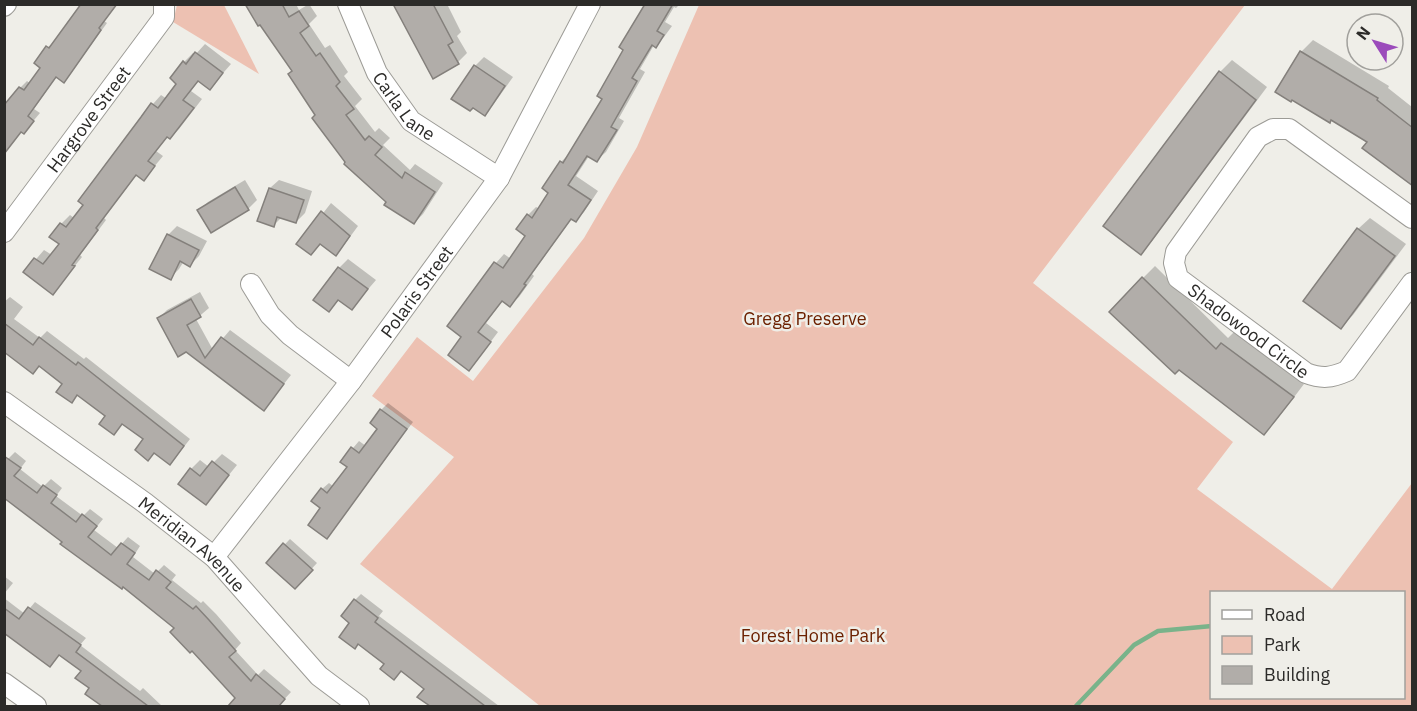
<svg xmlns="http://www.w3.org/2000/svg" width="1417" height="711" font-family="'IBM Plex Sans',sans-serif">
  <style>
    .green { fill: #edc1b2; fill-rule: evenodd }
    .shadow { fill: #0003 }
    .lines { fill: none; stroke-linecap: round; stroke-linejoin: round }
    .stream { stroke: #79b38a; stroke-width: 4.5 }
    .building { fill: #b1ada9; stroke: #84807c; stroke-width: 1.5 }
    .minor-casing { stroke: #9c9b96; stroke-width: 22 }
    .minor { stroke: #fff; stroke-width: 20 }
    .labels { text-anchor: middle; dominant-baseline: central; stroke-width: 5; stroke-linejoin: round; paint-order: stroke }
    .street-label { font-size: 18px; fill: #2c2b29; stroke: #efeee8 }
    .park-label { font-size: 18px; fill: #6c2100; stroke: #efeee8 }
  </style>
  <rect width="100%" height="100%" fill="#efeee8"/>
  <g class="green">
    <polygon points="177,5 224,5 259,74 173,22"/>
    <path d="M699 5H1245L1033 283 1233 442 1197 489 1332 589 1412 483V706H540L360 564 454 457 372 396 417 337 473 381 584 238 637 147ZM1212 592H1404V698H1212Z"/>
  </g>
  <g class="shadow">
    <polygon points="83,4 117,4 104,21 107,23 70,74 64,81 57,76 34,109 40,113 24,132 22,130 4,154 4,118 20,88 27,81 31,84 42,68 36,63 48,47 56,41"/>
    <polygon points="246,4 296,4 299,10 309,4 317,16 309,24 325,48 330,45 348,72 344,76 362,99 355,106 375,132 379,128 390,138 383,145 410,170 415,164 443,183 423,214 414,223 388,202 347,162 317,115 294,71"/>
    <polygon points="395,4 447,4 461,32 457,36 467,53 458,62"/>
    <polygon points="647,4 680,4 676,8 674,7 665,22 672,26 664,37 654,45 640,69 645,72 619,118 624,121 606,152 597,160 589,156 576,176 598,191 584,212 576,220 572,218 532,274 534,276 519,297 510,305 503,300 486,323 498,332 477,360 463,337 449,326 496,263 504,254 511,259 527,236 528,215 536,207 540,209 550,192 561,162 570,153 604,98"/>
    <polygon points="1313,40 1389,86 1388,88 1412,107 1412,183 1369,141 1292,98 1301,52"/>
    <polygon points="205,44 231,64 210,88 199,80 191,91 202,99 179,129 170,137 168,136 156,151 163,156 144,179 137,174 104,218 106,220 80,255 82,257 53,293 25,272 44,250 52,255 61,243 61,224 70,215 74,218 85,204 81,201 153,104 161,95 167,99 179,83 184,62 193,53 195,55"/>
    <polygon points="484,57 513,77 493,105 484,114 475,66"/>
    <polygon points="1232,60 1267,87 1152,241 1140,253 1220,72"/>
    <polygon points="245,180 257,200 248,209 199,210 208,202"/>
    <polygon points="279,180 312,191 305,213 296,222 282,217 274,225 270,188"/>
    <polygon points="331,203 358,226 344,245 335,254 321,243 299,244"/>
    <polygon points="1370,218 1406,244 1353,315 1341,327 1358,229"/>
    <polygon points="177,226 207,241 199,256 190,265 184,261 179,269 170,278 168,235"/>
    <polygon points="348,259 376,280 352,308 340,299 329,310 339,268"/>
    <polygon points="1155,266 1228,338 1234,332 1304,384 1276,421 1264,433 1143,278"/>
    <polygon points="200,292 209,308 196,319 213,350 230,330 291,375 264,409 159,318 167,310"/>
    <polygon points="10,297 23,307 14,319 40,338 47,331 84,359 86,357 190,439 176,457 170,463 145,439 123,422 120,426 78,394 72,401 64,384 40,365 4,350 4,302"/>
    <polygon points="388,403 413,422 333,530 322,508 322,489 329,483 334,487 349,467 342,461 359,441 366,446 379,428 381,410"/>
    <polygon points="15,452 26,461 20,469 43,487 51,479 62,488 56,496 83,516 90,509 103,519 94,530 118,548 128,537 140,546 133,557 155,574 164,565 176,575 172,580 201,603 203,601 216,614 241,643 235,650 258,675 264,669 291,692 278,706 267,706 260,701 255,706 236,706 233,704 237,698 176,627 4,496 7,460"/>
    <polygon points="222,454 237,465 206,503 191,469 200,460 209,467"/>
    <polygon points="290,539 317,563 295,587 268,562"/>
    <polygon points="4,576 13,583 4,594"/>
    <polygon points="361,594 383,611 379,616 499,706 433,706 420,697 426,688 401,670 386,664 352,623 355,600"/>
    <polygon points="4,598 25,614 35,602 86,638 80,645 140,691 143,688 162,706 106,706 91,688 83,671 60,653 4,631"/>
  </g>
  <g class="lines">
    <polyline class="stream" points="1076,706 1134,645 1158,631 1212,626"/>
  </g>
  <g class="building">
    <polygon points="81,4 117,4 99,28 101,30 64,83 56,77 28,116 34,121 24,134 21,132 4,154 4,105 19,87 24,90 40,68 34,63 46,46 49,48"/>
    <polygon points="245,4 282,4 289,17 299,11 309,26 300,33 316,56 320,53 340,82 336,86 354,109 346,115 365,140 369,136 382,147 375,155 402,178 405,172 435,192 414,224 384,205 386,202 344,164 345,162 312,118 315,115 288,74 292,71 260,25 258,26"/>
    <polygon points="393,4 433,4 453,42 448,45 459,64 433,79"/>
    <polygon points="645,4 673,4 657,31 664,35 656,48 652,45 632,78 637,81 611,127 617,130 597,162 587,156 568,185 591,200 576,222 571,219 524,284 526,285 510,307 502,301 478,332 491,342 469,371 448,355 461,337 447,326 494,262 503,268 525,236 516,229 527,214 532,218 548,193 542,188 560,161 563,163 602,99 597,96 623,50 619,47"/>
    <polygon points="1300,51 1378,98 1377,100 1413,128 1413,186 1362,148 1367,142 1331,120 1330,123 1292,100 1291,102 1275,92"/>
    <polygon points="195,52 223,73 210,90 198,81 183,100 194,108 170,139 167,137 148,161 155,166 144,181 136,175 96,228 98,230 72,265 75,266 53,295 23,272 34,258 43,264 59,244 49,237 60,223 66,227 83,205 78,201 141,117 151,103 158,108 176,84 170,78 183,61 186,64"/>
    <polygon points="474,65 505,86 485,116 473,108 470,111 451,99"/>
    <polygon points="1219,71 1256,100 1141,255 1103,226"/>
    <polygon points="235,187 249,210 211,233 197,210"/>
    <polygon points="269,188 304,200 296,223 277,217 274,227 257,221"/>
    <polygon points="321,211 350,236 336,256 320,244 311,255 296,244"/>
    <polygon points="1357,228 1395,256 1341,329 1303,301"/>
    <polygon points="167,234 199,250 190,267 180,261 171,280 149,269"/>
    <polygon points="338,267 368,289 352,310 338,300 329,312 313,300"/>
    <polygon points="1142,277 1216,349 1221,343 1294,397 1264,435 1179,370 1175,374 1109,312"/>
    <polygon points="191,299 201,317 187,325 205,358 221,337 284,384 264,411 186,352 178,357 157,318"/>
    <polygon points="4,323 33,345 39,337 76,365 78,362 184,446 170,465 154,453 148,461 135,450 143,439 122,424 114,435 99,424 105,416 77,395 72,403 56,392 62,384 39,366 33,374 4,352"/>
    <polygon points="380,409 407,429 327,539 308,525 320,508 311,501 321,488 327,493 347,467 340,462 351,447 359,453 377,429 370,423"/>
    <polygon points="4,456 21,468 14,476 37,493 43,485 57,495 51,503 76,522 82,514 97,526 88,537 111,555 121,543 135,553 127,564 149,580 156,570 171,582 166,588 193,609 196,606 209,620 236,651 229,657 251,681 256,674 285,699 279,706 228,706 235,698 192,651 190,653 170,632 174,628 123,587 122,589 60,544 62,542 4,498"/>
    <polygon points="212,461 229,475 206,505 178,484 190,468 200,476"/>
    <polygon points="283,543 313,570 295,589 266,563"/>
    <polygon points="354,599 378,618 375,622 485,706 430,706 417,697 424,689 401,671 394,680 380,669 384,664 358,644 355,649 339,637 349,623 341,616"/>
    <polygon points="28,607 81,645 76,652 148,706 102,706 85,694 89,688 75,678 81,671 59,655 50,667 4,633 4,608 19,619"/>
  </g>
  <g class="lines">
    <g class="minor-casing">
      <g id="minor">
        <path id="s1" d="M348 4 377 73 411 121 499 178"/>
        <polyline points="4,6 6,4"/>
        <path id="s2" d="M1412 218 1289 129H1273L1258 137 1176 252 1174 263 1178 278 1306 373C1322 379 1331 378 1347 371L1412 283"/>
        <path id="s3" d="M4 232 164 17V4"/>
        <polyline points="251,284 270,315 290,335 351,381"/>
        <path id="s4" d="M4 402 145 503 214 557 319 676 359 706"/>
        <path id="s5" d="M214 557 351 381 499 178 590 4"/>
        <polyline points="4,683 36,706"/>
      </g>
    </g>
    <use href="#minor" class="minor"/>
  </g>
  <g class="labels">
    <g class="street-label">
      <text stroke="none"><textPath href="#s1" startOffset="118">Carla Lane</textPath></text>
      <text stroke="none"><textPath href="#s3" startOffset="141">Hargrove Street</textPath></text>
      <text stroke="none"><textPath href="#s5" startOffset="334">Polaris Street</textPath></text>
      <text stroke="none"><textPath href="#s2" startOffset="441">Shadowood Circle</textPath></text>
      <text stroke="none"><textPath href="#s4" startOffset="236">Meridian Avenue</textPath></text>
    </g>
    <g class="park-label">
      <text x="805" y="318">Gregg Preserve</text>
      <text x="813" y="635">Forest Home Park</text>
    </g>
  </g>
  <rect width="1417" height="711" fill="none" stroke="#2c2b29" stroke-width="12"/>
  <rect x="1210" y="591" width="195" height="108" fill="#efeee8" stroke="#a1a09c" stroke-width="1.5"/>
  <rect x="1222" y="610" width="30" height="9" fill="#ffffff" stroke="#a1a09c" stroke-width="1.5"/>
  <text x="1264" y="621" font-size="18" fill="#2c2b29">Road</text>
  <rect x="1222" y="636" width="30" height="18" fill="#edc1b2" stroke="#a1a09c" stroke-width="1.5"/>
  <text x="1264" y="651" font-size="18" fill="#2c2b29">Park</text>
  <rect x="1222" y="666" width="30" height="18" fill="#b1ada9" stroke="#a1a09c" stroke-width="1.5"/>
  <text x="1264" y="681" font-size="18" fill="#2c2b29">Building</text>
  <g transform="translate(1375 42) rotate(307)"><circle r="28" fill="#efeee8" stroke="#a1a09c" stroke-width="1.5"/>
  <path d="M0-4.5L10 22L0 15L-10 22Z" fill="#9b4bbb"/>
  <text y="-9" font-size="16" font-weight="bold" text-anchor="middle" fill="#2c2b29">N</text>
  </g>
</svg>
